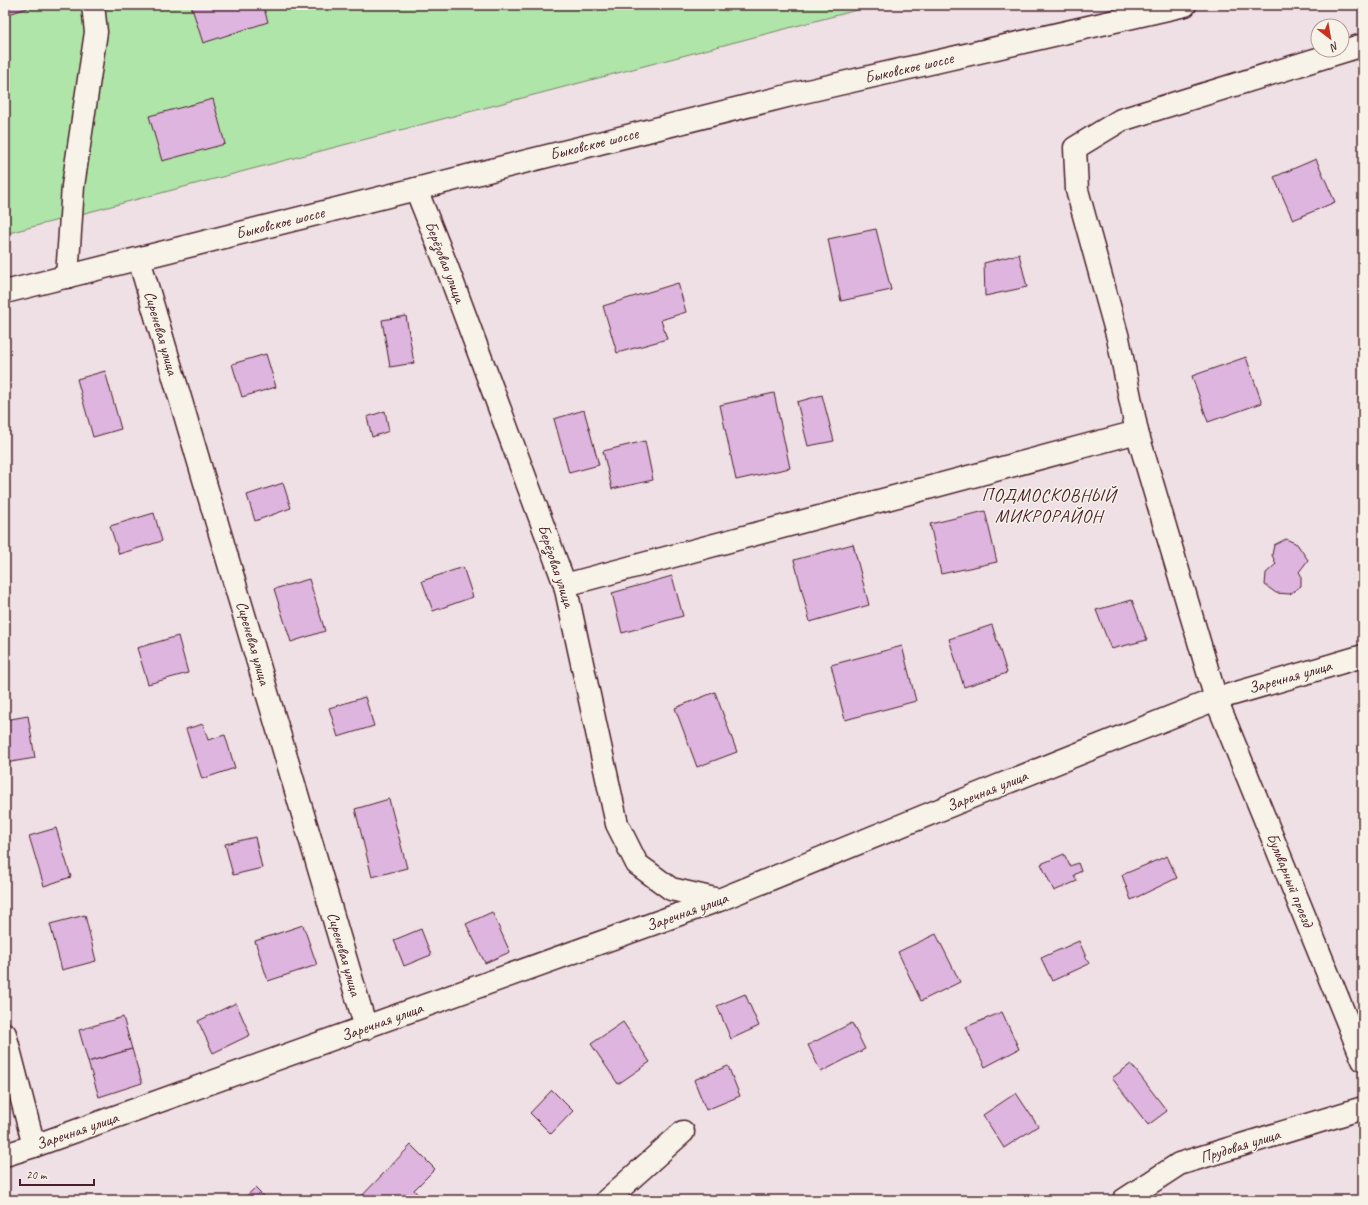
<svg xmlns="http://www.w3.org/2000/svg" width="1368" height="1205" font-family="Caveat,sans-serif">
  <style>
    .green { fill: #afe5a8; stroke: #7c826a }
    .building { fill: #ddb5de; stroke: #4a1f2b }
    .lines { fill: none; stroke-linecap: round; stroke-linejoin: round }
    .minor-casing { stroke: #4a1f2b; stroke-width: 25 }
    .major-casing { stroke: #4a1f2b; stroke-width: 25 }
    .minor { stroke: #f7f3e8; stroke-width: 22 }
    .major { stroke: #f7f3e8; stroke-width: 22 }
    .labels { text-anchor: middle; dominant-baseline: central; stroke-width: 3; stroke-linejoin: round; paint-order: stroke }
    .street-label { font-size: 16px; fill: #4a1f2b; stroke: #f7f3e8 }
    .quarter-label { font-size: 18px; letter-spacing: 1px; fill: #4a1f2b; stroke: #f7f3e8 }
  </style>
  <rect width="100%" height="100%" fill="#efe0e5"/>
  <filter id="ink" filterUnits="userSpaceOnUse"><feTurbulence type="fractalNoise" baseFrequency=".025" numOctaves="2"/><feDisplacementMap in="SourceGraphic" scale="8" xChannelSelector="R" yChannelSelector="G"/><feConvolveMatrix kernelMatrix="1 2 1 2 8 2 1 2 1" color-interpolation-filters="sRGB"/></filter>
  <g filter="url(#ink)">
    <polygon class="green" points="5,5 876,5 5,234"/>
    <g class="building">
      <polygon points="6,5 36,5 9,14"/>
      <polygon points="191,5 263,5 268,22 203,43"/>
      <polygon points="213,99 225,144 162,161 149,116"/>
      <polygon points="1316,159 1335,202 1293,220 1274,177"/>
      <polygon points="876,229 891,290 841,301 828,239"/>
      <polygon points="1019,254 1027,287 985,296 984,263"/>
      <polygon points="678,283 686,312 661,320 667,339 617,353 603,306"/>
      <polygon points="406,316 414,363 390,367 382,320"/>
      <polygon points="266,354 276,387 242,397 232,364"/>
      <polygon points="1246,357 1262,403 1208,422 1192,376"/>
      <polygon points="105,371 121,429 93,437 77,379"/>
      <polygon points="774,393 790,468 736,480 720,405"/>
      <polygon points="822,395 834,441 808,446 797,402"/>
      <polygon points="584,410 599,465 569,473 554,419"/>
      <polygon points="385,411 389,431 372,437 367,417"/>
      <polygon points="645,441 653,480 612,489 603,451"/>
      <polygon points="283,483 291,508 255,521 247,495"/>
      <polygon points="985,511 997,562 941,574 930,524"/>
      <polygon points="154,513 162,541 119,554 110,526"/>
      <polygon points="1286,539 1297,544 1308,560 1299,572 1301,575 1301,586 1290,594 1276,593 1265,585 1266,573 1276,564 1272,555 1274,545"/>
      <polygon points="853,544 869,605 810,622 794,560"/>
      <polygon points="463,567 473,597 433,611 422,581"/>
      <polygon points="672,576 683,616 622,633 612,593"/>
      <polygon points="309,579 325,631 291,642 274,589"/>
      <polygon points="1132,600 1147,640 1111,649 1096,610"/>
      <polygon points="992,625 1007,673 964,687 949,639"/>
      <polygon points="178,636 188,673 148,684 137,648"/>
      <polygon points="902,646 916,701 845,720 831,665"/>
      <polygon points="715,692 737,752 697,767 675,708"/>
      <polygon points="365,697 374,726 338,737 329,708"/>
      <polygon points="28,716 35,758 5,763 5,720"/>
      <polygon points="203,724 208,740 225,735 235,768 202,779 186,729"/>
      <polygon points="389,799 407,868 372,877 355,809"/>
      <polygon points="56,828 71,877 44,886 29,836"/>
      <polygon points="255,837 262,868 233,875 225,844"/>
      <polygon points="1064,854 1070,866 1078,863 1081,871 1074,875 1077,881 1054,891 1041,864"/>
      <polygon points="1167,856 1177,878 1131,900 1122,875"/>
      <polygon points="492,912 510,952 485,963 466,924"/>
      <polygon points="85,915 96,961 62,970 50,924"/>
      <polygon points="303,925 317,965 268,981 255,941"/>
      <polygon points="421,929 431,955 404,966 394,940"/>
      <polygon points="936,934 960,982 921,1001 898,952"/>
      <polygon points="1079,941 1089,964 1052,981 1041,958"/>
      <polygon points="745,994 759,1026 731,1039 717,1006"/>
      <polygon points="236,1003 250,1035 213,1053 198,1021"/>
      <polygon points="1002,1012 1019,1049 985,1067 966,1027"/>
      <polygon points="123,1017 132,1049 88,1062 79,1030"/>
      <polygon points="623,1022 650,1062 618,1084 591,1044"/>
      <polygon points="852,1023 865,1049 821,1072 808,1045"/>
      <polygon points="132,1049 142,1083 99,1097 88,1062"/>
      <polygon points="1131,1064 1167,1111 1148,1125 1112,1078"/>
      <polygon points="728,1066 740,1096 706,1110 694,1080"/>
      <polygon points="552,1090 573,1111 551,1134 530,1113"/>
      <polygon points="1016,1093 1038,1126 1004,1148 983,1115"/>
      <polygon points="411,1145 435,1169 414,1190 420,1197 417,1200 358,1200"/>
      <polygon points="255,1188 267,1200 242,1200"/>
    </g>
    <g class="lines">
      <g class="minor-casing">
        <g id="minor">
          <polyline points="1363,45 1121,120 1075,148 1077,190 1118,338 1137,432 1216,699 1363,1060"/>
          <polyline points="416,189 447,267 565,585 617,824 637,864 671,889 719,900"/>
          <polyline points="139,259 366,1028"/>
          <polyline points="67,277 73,186 96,32 93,5"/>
          <polyline points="565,585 1137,432"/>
          <polyline points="5,1034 34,1146"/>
          <polyline points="5,1155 34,1146 719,900 998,786 1216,699 1363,656"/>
          <polyline points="607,1200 683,1132"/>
          <polyline points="1124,1200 1179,1164 1363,1108"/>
        </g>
      </g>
      <g class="major-casing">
        <polyline id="major" points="5,292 799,93 1185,5"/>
      </g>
      <use href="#minor" class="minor"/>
      <use href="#major" class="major"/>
    </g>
  </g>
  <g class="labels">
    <g class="street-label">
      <text transform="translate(909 68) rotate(-13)">Быковское шоссе</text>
      <text transform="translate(594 144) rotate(-14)">Быковское шоссе</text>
      <text transform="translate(280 223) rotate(-14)">Быковское шоссе</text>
      <text transform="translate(445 262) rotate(69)">Берёзовая улица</text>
      <text transform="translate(161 333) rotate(74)">Сиреневая улица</text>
      <text transform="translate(556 566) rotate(72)">Берёзовая улица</text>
      <text transform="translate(253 643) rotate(74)">Сиреневая улица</text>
      <text transform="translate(1290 677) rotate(-16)">Заречная улица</text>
      <text transform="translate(987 791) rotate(-22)">Заречная улица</text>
      <text transform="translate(1290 880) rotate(68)">Бульварный проезд</text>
      <text transform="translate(687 912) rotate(-20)">Заречная улица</text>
      <text transform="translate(344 954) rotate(74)">Сиреневая улица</text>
      <text transform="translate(382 1022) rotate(-20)">Заречная улица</text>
      <text transform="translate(77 1131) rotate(-19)">Заречная улица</text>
      <text transform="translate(1240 1146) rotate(-17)">Прудовая улица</text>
    </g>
    <g class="quarter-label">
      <text x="1049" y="495">ПОДМОСКОВНЫЙ<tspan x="1049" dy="21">МИКРОРАЙОН</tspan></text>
    </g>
  </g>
  <rect width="1368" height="1205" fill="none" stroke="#f7f3e8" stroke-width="20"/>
  <rect x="10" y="10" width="1348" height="1185" fill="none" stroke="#4a1f2b" stroke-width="1.5" filter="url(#ink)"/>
  <g transform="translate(1330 38) rotate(149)"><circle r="19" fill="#f7f3e8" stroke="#b29e9c"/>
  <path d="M0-3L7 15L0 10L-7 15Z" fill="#c8321e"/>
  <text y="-6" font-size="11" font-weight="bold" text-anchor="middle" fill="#4a1f2b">N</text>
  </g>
  <path d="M20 1179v6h74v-6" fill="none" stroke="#4a1f2b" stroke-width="2"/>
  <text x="26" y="1179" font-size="12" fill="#4a1f2b" stroke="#f7f3e8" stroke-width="3" paint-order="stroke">20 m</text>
</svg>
